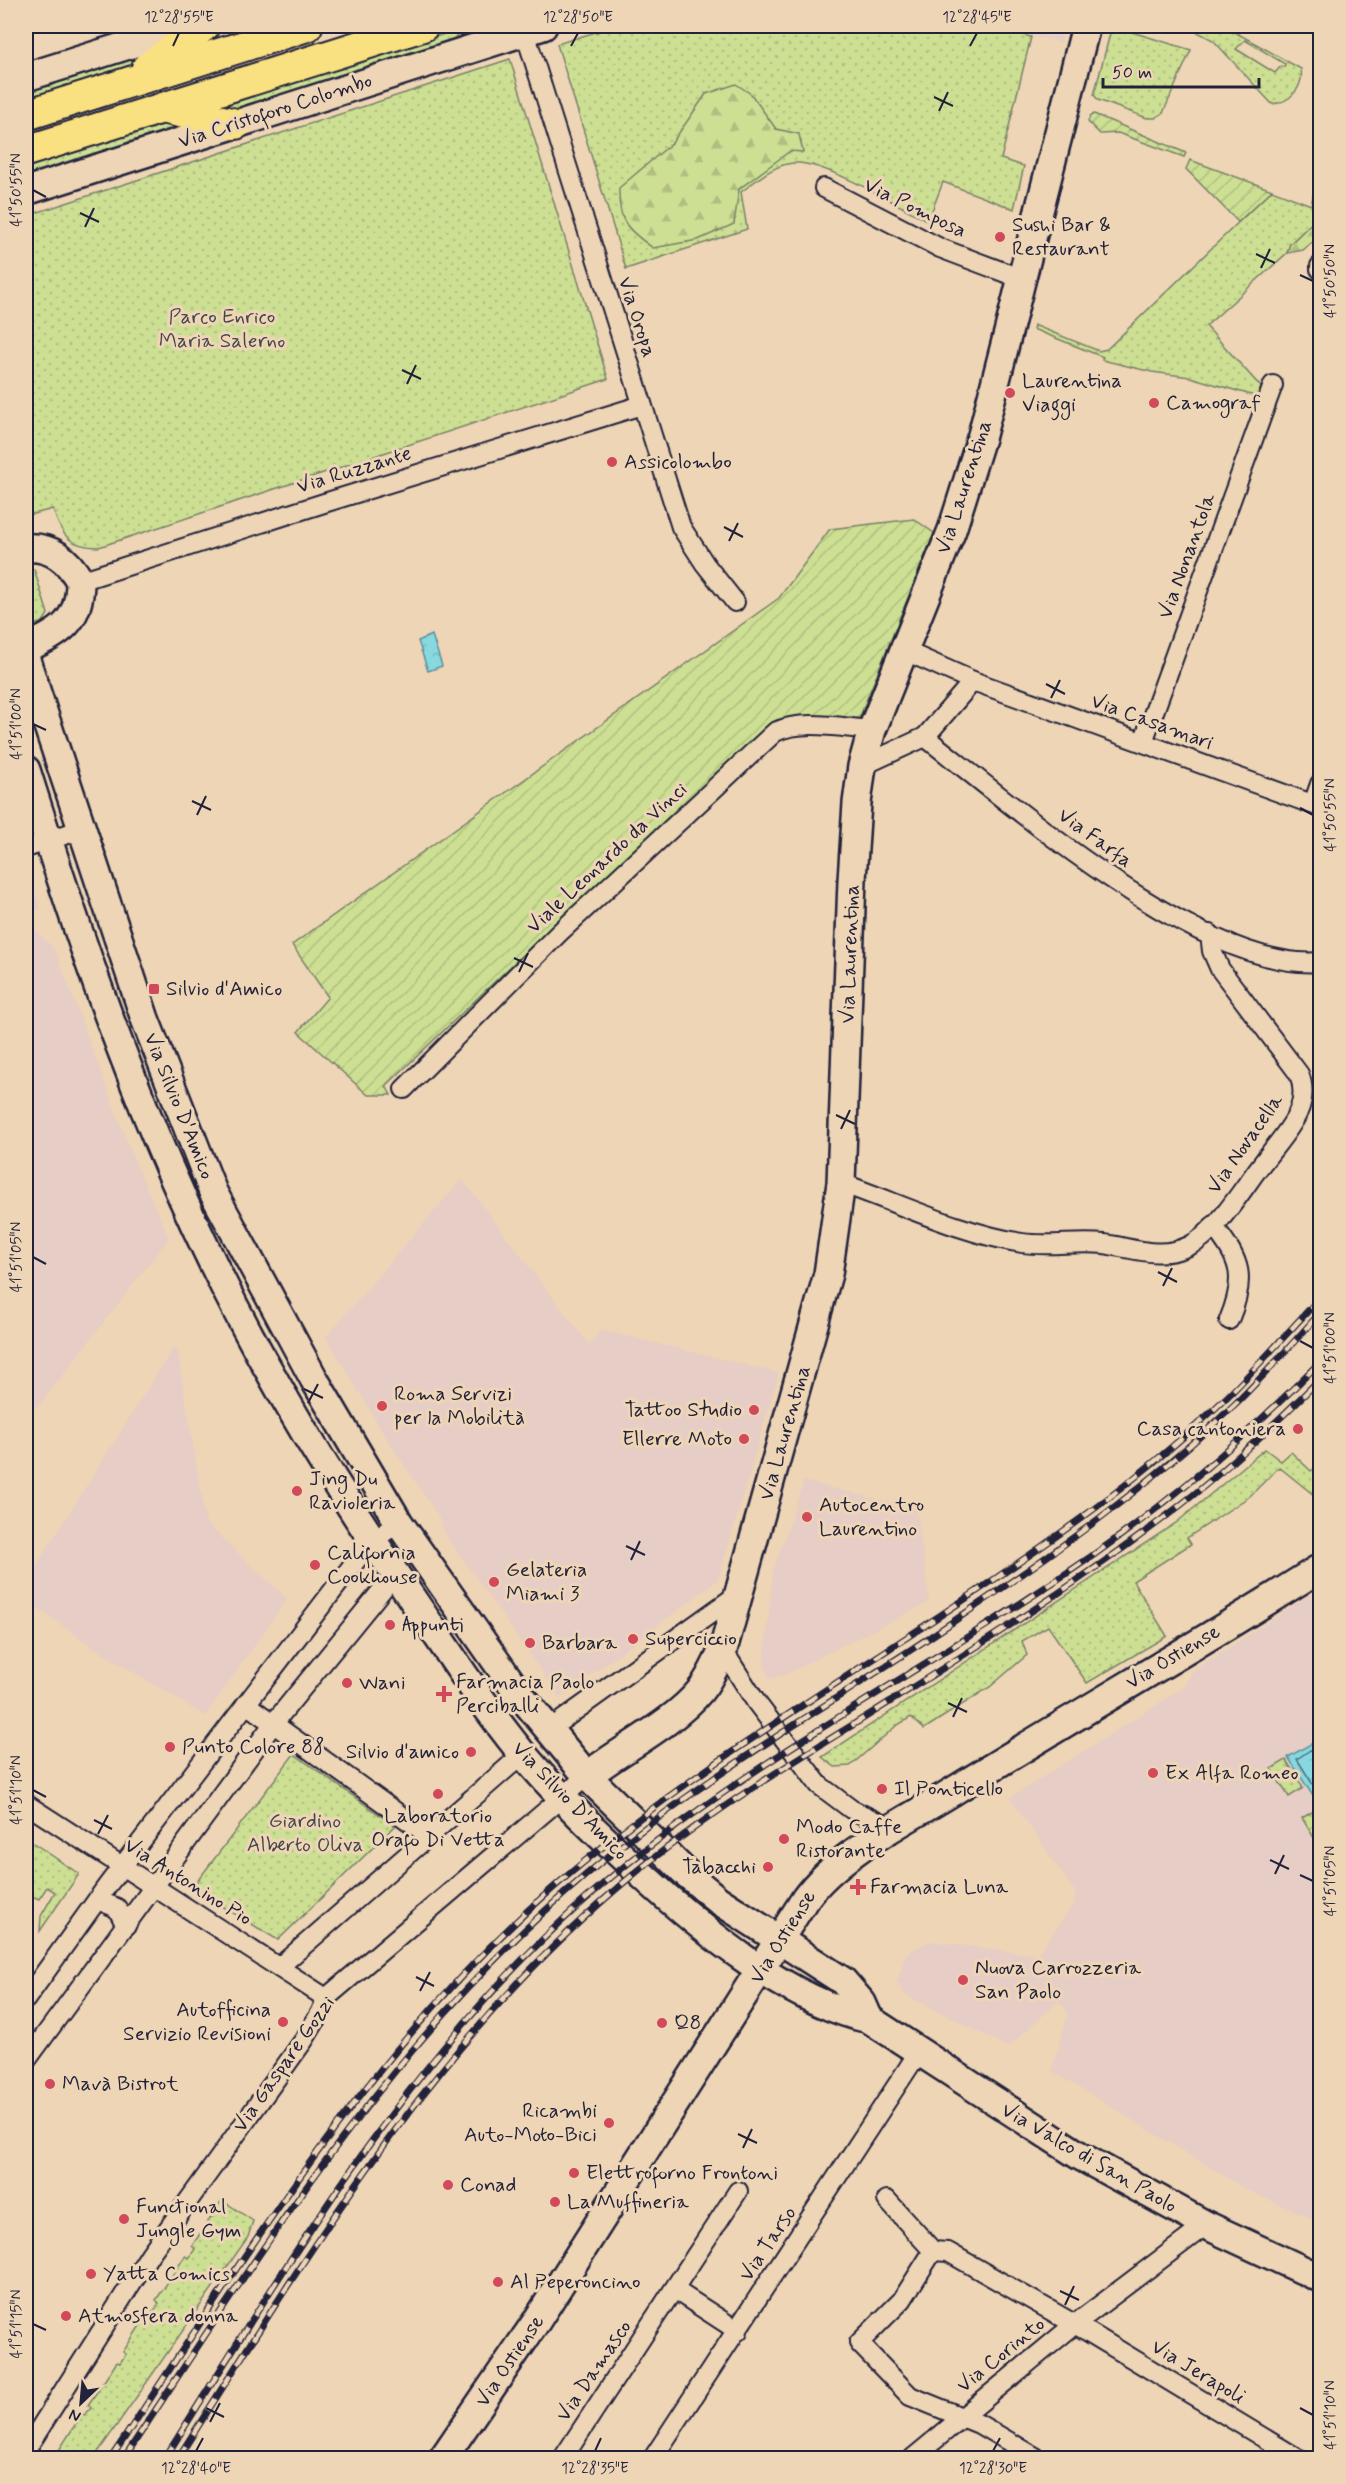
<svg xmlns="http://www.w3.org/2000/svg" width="1346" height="2484" font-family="Mynerve,sans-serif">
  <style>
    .built { fill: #e6cdc5 }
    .grass { fill: url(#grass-dots); stroke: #788067; stroke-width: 1.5; fill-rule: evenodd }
    .forest { fill: url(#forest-firs); stroke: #788067; stroke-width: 1.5 }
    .garden { fill: url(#garden-furrows); stroke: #788067; stroke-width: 1.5 }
    .water { fill: url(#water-ripples); stroke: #5f909d; stroke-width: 1.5 }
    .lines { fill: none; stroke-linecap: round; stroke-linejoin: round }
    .shore { stroke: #4a6b7d; stroke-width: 1.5 }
    .street-casing { stroke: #22223b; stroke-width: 22 }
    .secondary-casing { stroke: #22223b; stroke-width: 32 }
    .primary-casing { stroke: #22223b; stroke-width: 34 }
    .street { stroke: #eed5b6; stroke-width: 18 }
    .secondary { stroke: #eed5b6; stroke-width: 27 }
    .primary { stroke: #f9e181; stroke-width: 30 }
    .rail-casing { stroke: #22223b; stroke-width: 7 }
    .rail { stroke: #eed5b6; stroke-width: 4.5; stroke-dasharray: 14; stroke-linecap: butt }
    .ticks { fill: none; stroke: #22223b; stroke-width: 2 }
    .poi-dot { fill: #d1495b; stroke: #eed5b6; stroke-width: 2 }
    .labels { text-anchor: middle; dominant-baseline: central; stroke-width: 6; stroke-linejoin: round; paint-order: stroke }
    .street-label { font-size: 21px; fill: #22223b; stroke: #eed5b6 }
    .poi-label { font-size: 21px; fill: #22223b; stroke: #eed5b6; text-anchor: start }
    .park-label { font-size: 21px; fill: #44484d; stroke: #eed5b6 }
    .neatline { fill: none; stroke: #22223b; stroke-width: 2 }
    .ticks-label { font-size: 15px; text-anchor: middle; fill: #22223b }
  </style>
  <defs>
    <pattern id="grass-dots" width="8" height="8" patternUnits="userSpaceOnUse" patternTransform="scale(1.5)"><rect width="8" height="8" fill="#cddf93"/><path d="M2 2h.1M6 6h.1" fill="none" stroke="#b0bf80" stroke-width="1.8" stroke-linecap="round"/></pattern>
    <pattern id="forest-firs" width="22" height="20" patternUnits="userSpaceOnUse" patternTransform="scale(1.5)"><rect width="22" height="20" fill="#cddf93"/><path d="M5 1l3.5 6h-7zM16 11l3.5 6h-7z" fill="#b0bf80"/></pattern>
    <pattern id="garden-furrows" width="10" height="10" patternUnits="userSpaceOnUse" patternTransform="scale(1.5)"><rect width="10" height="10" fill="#cddf93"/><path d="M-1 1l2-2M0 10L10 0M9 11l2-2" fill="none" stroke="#b0bf80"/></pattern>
    <pattern id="water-ripples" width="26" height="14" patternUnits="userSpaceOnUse" patternTransform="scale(1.5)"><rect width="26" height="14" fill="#87d9df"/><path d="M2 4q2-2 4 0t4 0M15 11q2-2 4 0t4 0" fill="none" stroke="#74bac0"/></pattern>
  </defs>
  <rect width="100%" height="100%" fill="#eed5b6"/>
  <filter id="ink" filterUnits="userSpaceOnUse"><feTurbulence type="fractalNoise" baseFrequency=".0167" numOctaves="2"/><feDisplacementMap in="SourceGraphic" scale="12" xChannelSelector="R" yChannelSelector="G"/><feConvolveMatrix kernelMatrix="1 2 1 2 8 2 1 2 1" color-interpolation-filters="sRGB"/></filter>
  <g filter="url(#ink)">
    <g class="built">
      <polygon points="991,26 1065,26 1061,43"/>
      <polygon points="28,871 40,908 26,920 55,950 130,1150 169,1238 37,1408 26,1399 26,872"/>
      <polygon points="462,1179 589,1345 601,1330 779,1373 718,1580 560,1698 446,1535 437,1514 391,1445 326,1337"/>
      <polygon points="174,1347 177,1348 206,1523 287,1599 205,1716 93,1647 26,1600 26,1582"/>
      <polygon points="804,1481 917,1509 929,1602 784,1675 769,1679 764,1662 773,1572"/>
      <polygon points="1320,1588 1320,2222 1247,2190 1052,2071 1068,2013 1059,2001 1008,2047 904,1994 897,1981 906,1954 929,1941 1037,1955 1074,1904 1076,1893 1010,1798 1183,1688 1193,1671"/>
    </g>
    <g class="grass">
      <path d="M615 26H991L1031 37 1001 159 1024 166 1014 209 943 182 928 221C897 205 830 164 797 163 776 162 756 181 741 192L747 229 626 269 557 44Z"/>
      <polygon points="1112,26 1191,50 1163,113 1155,118 1147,118 1098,100 1094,95"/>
      <path d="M1154 26H1224L1301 69C1304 87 1290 103 1272 104L1213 40 1192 29ZM1245 40 1285 64 1284 67 1281 66 1275 73 1236 49Z"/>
      <polygon points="454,31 458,40 238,111 208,109"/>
      <polygon points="174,40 149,59 26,99 26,87"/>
      <path d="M510 59 608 379 99 547C69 547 61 535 53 509L26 516V216Z"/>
      <polygon points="170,120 196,124 26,178 26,166"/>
      <polygon points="1320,165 1320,215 1290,244 1287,253 1206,326 1261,387 1258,397 1190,377 1152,372 1102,360 1103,357 1033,329 1034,325 1099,351 1107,349 1272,190 1311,205"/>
      <polygon points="26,566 34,569 48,614 43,622 26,627"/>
      <polygon points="1265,1449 1281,1461 1291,1452 1311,1471 1320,1464 1320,1500 1279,1467 1250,1496 1187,1538 1191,1544 1133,1581 1167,1636 1087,1683 1048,1626 1022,1641 1027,1655 990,1687 924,1729 911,1717 896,1726 850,1766 835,1767 822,1757 1176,1523"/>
      <polygon points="294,1754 395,1826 278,1940 192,1888"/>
      <polygon points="1286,1760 1303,1788 1289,1797 1271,1769"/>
      <polygon points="1317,1809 1320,1814 1319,1846 1302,1818"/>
      <polygon points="26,1838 79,1874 40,1931 41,1916 55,1892 47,1887 39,1899 32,1896 26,1910"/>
      <polygon points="222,2200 253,2221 248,2237 94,2458 54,2458 82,2414 85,2415 91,2408 88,2405 117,2362 120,2363 126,2354 123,2352 150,2310 154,2312 159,2303 156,2300 185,2256 189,2258 195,2249 192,2246"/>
    </g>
    <g class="forest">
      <path d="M736 84 751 94 776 129 799 134 803 152 790 151 739 189 734 224 698 240 653 248C626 229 618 221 619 188L672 143 706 94Z"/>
      <polygon points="1320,215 1320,236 1303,250 1287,253 1290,244"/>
    </g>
    <g class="garden">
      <polygon points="1094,114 1186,153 1184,157 1118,133 1100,134 1088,122 1090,116"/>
      <polygon points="1190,160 1272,190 1238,222 1186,169"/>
      <polygon points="914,519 934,533 858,721 764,733 566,913 386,1086 391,1095 368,1095 298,1032 328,997 292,945 779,598 830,529"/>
    </g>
    <g class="water">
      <polygon points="432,635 442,666 428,671 418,641"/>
      <polygon points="1316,1741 1320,1749 1320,1807 1288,1757"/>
    </g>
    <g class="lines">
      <polyline class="shore" points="1320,1751 1310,1750 1297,1759 1320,1796"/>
      <g class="street-casing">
        <g id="street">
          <polyline points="523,26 681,527 705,564 735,602"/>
          <polyline points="824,188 940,248 1022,279"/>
          <polyline points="1320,266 1320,269"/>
          <polyline points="80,581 324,503 642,405"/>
          <polyline points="903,650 973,681 1320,807"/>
          <polyline points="925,737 973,681"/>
          <polyline points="1143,742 1273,385"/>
          <path d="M862 766 925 737C1015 807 1204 972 1320 962"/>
          <polyline points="1313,804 1320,784"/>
          <polyline points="26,848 82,829"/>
          <path d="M404 1089 559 933 775 732C803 719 842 728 872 730"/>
          <path d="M841 1183C901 1204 960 1233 1022 1243 1049 1247 1077 1241 1104 1244 1133 1248 1160 1260 1189 1246 1217 1233 1244 1186 1264 1161 1283 1135 1313 1108 1299 1074L1220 969 1212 951 1210 934"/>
          <path d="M1213 1226C1242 1260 1246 1279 1229 1320"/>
          <polyline points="723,1650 756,1702 819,1785 851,1809 892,1829"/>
          <polyline points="246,1704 428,1835"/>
          <polyline points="547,1731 738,1594"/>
          <polyline points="26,1804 326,1998"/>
          <polyline points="98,1900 117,1908 126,1926"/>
          <polyline points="279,1967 523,1754"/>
          <polyline points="26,1999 107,1886 371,1541 399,1523"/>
          <polyline points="26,2061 273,1724 395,1574"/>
          <polyline points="887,2200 933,2251 902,2300 859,2343 910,2396 979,2424 1037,2458"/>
          <polyline points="933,2251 948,2252 1090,2333 1297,2458"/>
          <polyline points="675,2290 738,2331"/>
          <polyline points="26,2450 150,2254 304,2040 321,2012 326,1998 587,1776"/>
          <polyline points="563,2458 738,2191"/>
          <polyline points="653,2458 918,2053"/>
          <polyline points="913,2458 1075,2324 1206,2225"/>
        </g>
      </g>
      <g class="secondary-casing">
        <g id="secondary">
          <polyline points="26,77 189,26"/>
          <polyline points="26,191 543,26"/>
          <path d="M26 548C52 546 68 560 80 581 80 622 60 633 26 648"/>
          <polyline points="26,660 145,1019 213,1192 314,1379 399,1523 517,1691 587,1776 687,1874 718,1900 843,1981 862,2003 869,2019"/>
          <path d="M26 770C77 933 133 1097 207 1251 265 1373 336 1489 413 1600 448 1651 482 1704 521 1752 558 1796 599 1835 641 1874 702 1930 788 2001 869 2019L1080 2156 1206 2225 1320 2278"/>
          <path d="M587 1776C620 1750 674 1723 700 1691 710 1679 716 1664 723 1650L828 1274 841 1183 852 880 857 803 862 766 872 730 952 530 982 435 1086 26"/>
          <path d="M443 2458 536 2322 805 1899C839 1852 906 1821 955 1790 1076 1715 1200 1644 1320 1568"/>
        </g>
      </g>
      <g class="primary-casing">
        <g id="primary">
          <polyline points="147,68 204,26"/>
          <polyline points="166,109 236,124"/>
          <polyline points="26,115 307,26"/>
          <polyline points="26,151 423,26"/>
        </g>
      </g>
      <use href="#street" class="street"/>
      <use href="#secondary" class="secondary"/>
      <use href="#primary" class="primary"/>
      <g class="rail-casing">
        <g id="rail">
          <path d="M111 2458C245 2258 369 2048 553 1888 711 1751 900 1650 1069 1527 1124 1488 1178 1444 1227 1397 1259 1365 1289 1331 1320 1298"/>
          <path d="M124 2458C264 2247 391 2039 587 1874 700 1778 832 1704 954 1621 1051 1555 1149 1487 1234 1405 1264 1376 1292 1344 1320 1313"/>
          <path d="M165 2458C298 2247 428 2024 626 1865 771 1748 939 1662 1092 1556 1174 1499 1250 1433 1320 1362"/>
          <path d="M178 2458C312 2247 438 2035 634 1874 716 1806 809 1753 899 1696 989 1639 1080 1582 1165 1517 1220 1476 1272 1427 1320 1379"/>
        </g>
      </g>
      <use href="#rail" class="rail"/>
    </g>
  </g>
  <path class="ticks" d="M173 46 179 33M571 46 578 33M970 46 977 33M934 97 953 106M939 111 948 92M33 190 46 197M80 213 99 222M85 227 94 208M1256 254 1275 263M1261 268 1270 249M1300 275 1313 281M402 370 421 379M407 384 416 365M724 527 743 537M729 541 738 523M1046 684 1065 694M1051 698 1060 680M33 724 46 730M192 801 211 810M1300 808 1313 815M197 815 206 796M514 958 533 967M519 972 528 953M836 1115 855 1124M841 1129 850 1110M33 1257 46 1264M1158 1272 1177 1282M1163 1286 1172 1268M1300 1341 1313 1348M304 1389 323 1398M308 1403 318 1384M626 1546 645 1555M631 1560 640 1541M948 1703 967 1712M953 1717 962 1698M33 1790 46 1797M94 1820 112 1829M98 1834 108 1815M1270 1860 1289 1869M1275 1874 1284 1855M1300 1875 1313 1881M416 1977 434 1986M420 1991 430 1972M738 2134 757 2143M743 2148 752 2129M1060 2291 1079 2300M1065 2305 1074 2286M33 2324 46 2330M206 2408 224 2417M1300 2408 1313 2415M210 2422 220 2403M196 2451 203 2438M595 2451 601 2438M993 2451 1000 2438"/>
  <g class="poi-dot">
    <circle cx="1000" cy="237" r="6"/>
    <circle cx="1010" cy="393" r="6"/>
    <circle cx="1154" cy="403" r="6"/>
    <circle cx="612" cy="462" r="6"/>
    <rect x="148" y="983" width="12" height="12" rx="3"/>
    <circle cx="382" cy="1406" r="6"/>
    <circle cx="754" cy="1410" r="6"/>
    <circle cx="1298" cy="1429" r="6"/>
    <circle cx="744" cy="1439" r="6"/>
    <circle cx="297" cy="1491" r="6"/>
    <circle cx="807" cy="1517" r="6"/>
    <circle cx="315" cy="1565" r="6"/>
    <circle cx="494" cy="1582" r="6"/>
    <circle cx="390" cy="1625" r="6"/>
    <circle cx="633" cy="1639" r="6"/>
    <circle cx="530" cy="1643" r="6"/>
    <circle cx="347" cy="1683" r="6"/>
    <path d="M441 1685h6v6h6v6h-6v6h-6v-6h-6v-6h6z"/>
    <circle cx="170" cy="1747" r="6"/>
    <circle cx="471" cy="1752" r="6"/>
    <circle cx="1153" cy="1773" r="6"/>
    <circle cx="882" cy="1789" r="6"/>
    <circle cx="438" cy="1794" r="6"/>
    <circle cx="784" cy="1839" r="6"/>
    <circle cx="768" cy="1867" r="6"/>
    <path d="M855 1878h6v6h6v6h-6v6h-6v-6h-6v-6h6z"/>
    <circle cx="963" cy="1980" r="6"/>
    <circle cx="283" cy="2022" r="6"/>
    <circle cx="662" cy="2023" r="6"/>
    <circle cx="50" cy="2084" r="6"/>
    <circle cx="609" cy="2123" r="6"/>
    <circle cx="574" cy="2173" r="6"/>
    <circle cx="448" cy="2185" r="6"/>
    <circle cx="555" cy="2202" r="6"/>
    <circle cx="124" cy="2219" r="6"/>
    <circle cx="91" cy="2274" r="6"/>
    <circle cx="498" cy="2282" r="6"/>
    <circle cx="66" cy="2316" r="6"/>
  </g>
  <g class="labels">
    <g class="street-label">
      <text transform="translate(275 111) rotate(-18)">Via Cristoforo Colombo</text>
      <text transform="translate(915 208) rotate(26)">Via Pomposa</text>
      <text transform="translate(637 317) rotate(72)">Via Oropa</text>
      <text transform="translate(354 470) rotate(-17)">Via Ruzzante</text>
      <text transform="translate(964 487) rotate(-72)">Via Laurentina</text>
      <text transform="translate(1187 556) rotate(-70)">Via Nonantola</text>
      <text transform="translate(1152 722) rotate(20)">Via Casamari</text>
      <text transform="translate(1095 838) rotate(36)">Via Farfa</text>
      <text transform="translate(607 858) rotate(-43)">Viale Leonardo da Vinci</text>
      <text transform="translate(850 954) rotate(-88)">Via Laurentina</text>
      <text transform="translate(179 1106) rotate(68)">Via Silvio D'Amico</text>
      <text transform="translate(1245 1144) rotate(-55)">Via Novacella</text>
      <text transform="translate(785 1433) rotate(-74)">Via Laurentina</text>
      <text transform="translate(1173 1657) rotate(-31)">Via Ostiense</text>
      <text transform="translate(570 1801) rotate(46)">Via Silvio D'Amico</text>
      <text transform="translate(188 1882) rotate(32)">Via Antonino Pio</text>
      <text transform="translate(783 1937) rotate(-58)">Via Ostiense</text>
      <text transform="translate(284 2064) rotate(-55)">Via Gaspare Gozzi</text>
      <text transform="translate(1089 2158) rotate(30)">Via Valco di San Paolo</text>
      <text transform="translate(768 2244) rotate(-56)">Via Tarso</text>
      <text transform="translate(1001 2355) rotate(-39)">Via Corinto</text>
      <text transform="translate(510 2361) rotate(-56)">Via Ostiense</text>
      <text transform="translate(594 2371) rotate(-56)">Via Damasco</text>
      <text transform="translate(1198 2372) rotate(31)">Via Jerapoli</text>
    </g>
    <g class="poi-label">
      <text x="1012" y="225">Sushi Bar &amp;<tspan x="1012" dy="24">Restaurant</tspan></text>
      <text x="1022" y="381">Laurentina<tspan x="1022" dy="24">Viaggi</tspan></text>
      <text x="1166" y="403">Camograf</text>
      <text x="624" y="462">Assicolombo</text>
      <text x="166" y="989">Silvio d'Amico</text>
      <text x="394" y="1394">Roma Servizi<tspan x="394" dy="24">per la Mobilità</tspan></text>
      <text x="742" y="1410" text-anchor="end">Tattoo Studio</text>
      <text x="1286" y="1429" text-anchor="end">Casa cantoniera</text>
      <text x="732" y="1439" text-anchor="end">Ellerre Moto</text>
      <text x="309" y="1479">Jing Du<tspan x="309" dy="24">Ravioleria</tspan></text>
      <text x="819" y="1505">Autocentro<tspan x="819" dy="24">Laurentino</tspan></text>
      <text x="327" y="1553">California<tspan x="327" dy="24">Cookhouse</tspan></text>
      <text x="506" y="1570">Gelateria<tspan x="506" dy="24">Miami 3</tspan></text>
      <text x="402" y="1625">Appunti</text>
      <text x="645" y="1639">Superciccio</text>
      <text x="542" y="1643">Barbara</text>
      <text x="456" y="1682">Farmacia Paolo<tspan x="456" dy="24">Perciballi</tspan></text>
      <text x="359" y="1683">Wani</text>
      <text x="182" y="1747">Punto Colore 88</text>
      <text x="459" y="1752" text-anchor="end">Silvio d'amico</text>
      <text x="1165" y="1773">Ex Alfa Romeo</text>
      <text x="894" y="1789">Il Ponticello</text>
      <text x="438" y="1816" text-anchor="middle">Laboratorio<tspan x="438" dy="24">Orafo Di Vetta</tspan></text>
      <text x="796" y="1827">Modo Caffe<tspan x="796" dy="24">Ristorante</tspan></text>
      <text x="756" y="1867" text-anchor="end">Tabacchi</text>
      <text x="870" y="1887">Farmacia Luna</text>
      <text x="975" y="1968">Nuova Carrozzeria<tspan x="975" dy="24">San Paolo</tspan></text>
      <text x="271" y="2010" text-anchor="end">Autofficina<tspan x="271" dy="24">Servizio Revisioni</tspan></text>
      <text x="674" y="2023">Q8</text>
      <text x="62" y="2084">Mavà Bistrot</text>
      <text x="597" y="2111" text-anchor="end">Ricambi<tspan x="597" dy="24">Auto-Moto-Bici</tspan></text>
      <text x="586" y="2173">Elettroforno Frontoni</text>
      <text x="460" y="2185">Conad</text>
      <text x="567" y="2202">La Muffineria</text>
      <text x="136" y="2207">Functional<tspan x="136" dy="24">Jungle Gym</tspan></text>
      <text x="103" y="2274">Yatta Comics</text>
      <text x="510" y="2282">Al Peperoncino</text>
      <text x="78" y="2316">Atmosfera donna</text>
    </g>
    <g class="park-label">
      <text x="222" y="317">Parco Enrico<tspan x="222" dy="24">Maria Salerno</tspan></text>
      <text x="305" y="1821">Giardino<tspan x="305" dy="24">Alberto Oliva</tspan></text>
    </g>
  </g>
  <rect width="1346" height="2484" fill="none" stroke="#eed5b6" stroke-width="66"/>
  <g transform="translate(81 2403) rotate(206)" stroke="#eed5b6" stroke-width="4.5" paint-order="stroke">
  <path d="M0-4.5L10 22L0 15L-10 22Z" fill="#22223b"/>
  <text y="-9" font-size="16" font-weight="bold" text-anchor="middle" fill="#22223b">N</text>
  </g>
  <path d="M1103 78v9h156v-9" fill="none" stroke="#22223b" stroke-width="3"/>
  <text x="1112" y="78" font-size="18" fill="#22223b" stroke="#eed5b6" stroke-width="4.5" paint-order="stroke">50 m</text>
  <rect x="33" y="33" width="1280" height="2418" class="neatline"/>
  <g class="ticks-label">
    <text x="179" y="22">12°28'55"E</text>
    <text x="578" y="22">12°28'50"E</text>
    <text x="977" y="22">12°28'45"E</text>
    <text transform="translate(16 190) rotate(-90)" y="5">41°50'55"N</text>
    <text transform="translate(1330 281) rotate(-90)" y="5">41°50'50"N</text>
    <text transform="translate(16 724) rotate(-90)" y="5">41°51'00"N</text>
    <text transform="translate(1330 815) rotate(-90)" y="5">41°50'55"N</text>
    <text transform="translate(16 1257) rotate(-90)" y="5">41°51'05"N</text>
    <text transform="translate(1330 1348) rotate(-90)" y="5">41°51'00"N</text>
    <text transform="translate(16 1790) rotate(-90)" y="5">41°51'10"N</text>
    <text transform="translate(1330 1881) rotate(-90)" y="5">41°51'05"N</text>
    <text transform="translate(16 2324) rotate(-90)" y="5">41°51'15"N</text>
    <text transform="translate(1330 2415) rotate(-90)" y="5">41°51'10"N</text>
    <text x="196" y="2473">12°28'40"E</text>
    <text x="595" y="2473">12°28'35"E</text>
    <text x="993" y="2473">12°28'30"E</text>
  </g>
</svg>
